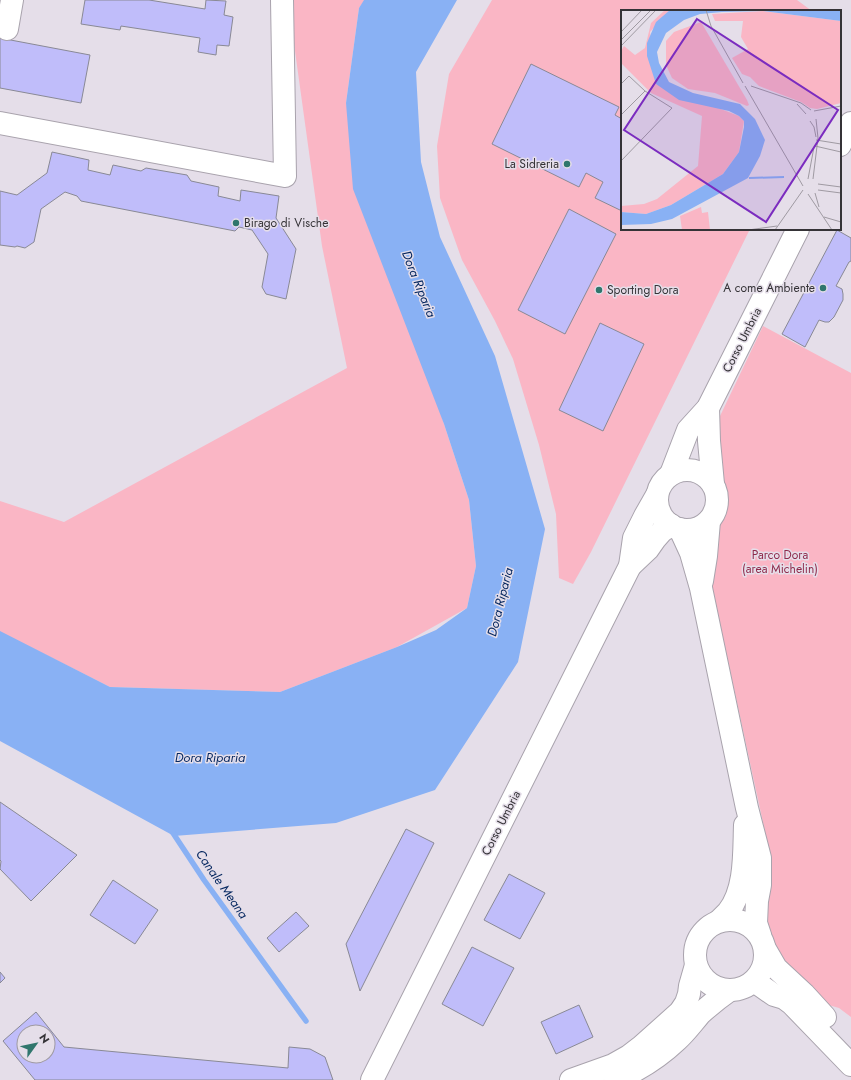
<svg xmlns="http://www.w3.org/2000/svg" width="851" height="1080" font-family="Jost,sans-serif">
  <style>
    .green { fill: #fab6c5 }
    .water { fill: #89b1f4 }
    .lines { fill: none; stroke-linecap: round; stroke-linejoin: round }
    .stream { stroke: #89b1f4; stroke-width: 5.5 }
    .building { fill: #c0bdfa; stroke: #898995; fill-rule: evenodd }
    .minor-casing { stroke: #a9a3ad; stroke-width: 24 }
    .minor { stroke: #fff; stroke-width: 22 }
    .poi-dot { fill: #30766d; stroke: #e5dee9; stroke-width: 1.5 }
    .labels { text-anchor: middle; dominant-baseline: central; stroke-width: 3; stroke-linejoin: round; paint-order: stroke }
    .poi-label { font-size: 12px; fill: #353337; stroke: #e5dee9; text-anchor: end }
    .street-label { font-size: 12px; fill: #353337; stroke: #e5dee9 }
    .park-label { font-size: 12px; fill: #8f2b4c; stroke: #e5dee9 }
    .water-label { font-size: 13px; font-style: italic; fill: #04265f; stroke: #e5dee9 }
    .inset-river { fill: none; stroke: #89b1f4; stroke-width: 2 }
    .inset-road { fill: none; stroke: #9f9aa2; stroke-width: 1 }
    .view { fill: #7b2cbf; fill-opacity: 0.15; stroke: #7b2cbf; stroke-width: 2 }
    .inset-edge { fill: none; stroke: #353337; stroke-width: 2 }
  </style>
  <rect width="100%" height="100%" fill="#e5dee9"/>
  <g class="green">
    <polygon points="294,0 365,0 359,8 346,103 444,424 469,500 476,566 467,608 397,647 280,692 110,687 0,632 0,501 64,522 347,368 322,246 290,15"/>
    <polygon points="492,0 797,0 812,11 622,11 622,229 750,229 591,552 573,584 559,578 556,514 539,445 513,359 495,321 462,260 440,198 437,146 449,74"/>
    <polygon points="763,326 851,373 851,1017 839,1008 825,1004 785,966 772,941 765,922 769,850 708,569 710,539 722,507 723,493 710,437"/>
  </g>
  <polygon class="water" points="364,0 457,0 416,72 421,162 440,237 495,356 545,529 518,662 435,790 336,823 174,836 0,741 0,631 110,687 280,692 397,647 436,630 467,608 476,566 469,500 444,424 353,189 346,103 359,8"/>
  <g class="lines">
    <polyline class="stream" points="171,830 204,880 306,1021"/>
  </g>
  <g class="building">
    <polygon points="85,0 149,0 205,9 206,0 226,1 224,15 233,17 229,46 217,45 216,55 198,52 200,38 121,26 120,30 81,24"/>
    <polygon points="0,38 90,55 81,103 0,88"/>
    <polygon points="531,64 619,107 615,115 622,119 622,211 595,198 603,182 586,173 579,187 492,144"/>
    <polygon points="52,152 89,160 88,170 110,175 113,165 141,171 146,168 187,175 191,181 219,187 218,196 240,201 241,190 279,196 276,218 296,249 286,299 266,294 262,287 268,254 252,230 239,227 235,231 81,201 77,196 65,192 41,209 34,242 25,248 17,246 15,247 0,245 0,191 17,195 47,173"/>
    <polygon points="569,209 616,234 565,334 518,310"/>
    <polygon points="837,230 851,238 851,261 849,262 836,286 842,289 843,294 843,300 834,317 829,322 825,322 819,320 805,347 782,334"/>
    <polygon points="600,323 644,344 603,431 559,410"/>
    <polygon points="0,802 77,855 31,901 0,869 1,861 0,860"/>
    <polygon points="406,829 434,843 360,991 346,944"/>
    <polygon points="509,874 545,893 520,939 484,920"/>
    <polygon points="113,880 158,910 135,944 90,915"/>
    <polygon points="296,912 309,926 279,952 267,938"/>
    <polygon points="472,947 514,968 483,1026 442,1004"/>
    <polygon points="0,972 5,978 0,983"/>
    <polygon points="579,1005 593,1037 556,1054 541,1022"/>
    <path d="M36 1012 64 1047 288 1068 289 1047 310 1049 325 1057 333 1080H35L3 1041ZM24 1032H48V1056H24Z"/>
  </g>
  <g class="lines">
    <g class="minor-casing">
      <g id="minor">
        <polyline points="7,29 12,0"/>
        <polyline points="0,123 285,176 282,0"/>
        <polyline points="840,145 851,123"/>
        <polyline points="708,408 709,441 713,484"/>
        <circle cx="687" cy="500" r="30"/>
        <polyline points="671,474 688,430 708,408 798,229"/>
        <polyline points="680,529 691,553 701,588 747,808 760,858 760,885 757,901 756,923 760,935"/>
        <polyline points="630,566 648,549 655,539 662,531 671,525"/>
        <polyline points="702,581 706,556 709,521"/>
        <circle cx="730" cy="955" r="35"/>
        <path d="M719 921C722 918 725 915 728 912 746 890 744 852 745 825"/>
        <polyline points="765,949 776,968 804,994 825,1017"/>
        <polyline points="754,981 774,995 784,998 792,1004 851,1065"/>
        <polyline points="372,1080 630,566 634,538 645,516 657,495"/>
        <polyline points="571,1080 613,1065 629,1056 642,1046 680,1012 686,1003 689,994 690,986 696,965"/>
        <path d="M615 1080C637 1071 659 1057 677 1040 686 1032 693 1022 701 1013 710 1005 720 997 730 990"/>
      </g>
    </g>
    <use href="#minor" class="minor"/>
  </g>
  <g class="poi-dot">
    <circle cx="567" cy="164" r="4"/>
    <circle cx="236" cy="223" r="4"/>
    <circle cx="823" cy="288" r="4"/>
    <circle cx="599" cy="290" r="4"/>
  </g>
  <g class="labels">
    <g class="poi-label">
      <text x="559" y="164">La Sidreria</text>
      <text x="244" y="223" text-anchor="start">Birago di Vische</text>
      <text x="815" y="288">A come Ambiente</text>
      <text x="607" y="290" text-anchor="start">Sporting Dora</text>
    </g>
    <g class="street-label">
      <text transform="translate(742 340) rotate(-63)">Corso Umbria</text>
      <text transform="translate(501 823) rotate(-63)">Corso Umbria</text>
    </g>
    <g class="park-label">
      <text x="780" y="555">Parco Dora<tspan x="780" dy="14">(area Michelin)</tspan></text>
    </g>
    <g class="water-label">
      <text transform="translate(419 284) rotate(68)">Dora Riparia</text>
      <text transform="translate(500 602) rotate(-76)">Dora Riparia</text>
      <text x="210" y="757">Dora Riparia</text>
      <text transform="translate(222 884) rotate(55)">Canale Meana</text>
    </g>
  </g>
  <g transform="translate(621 10)">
    <rect width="220" height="220" fill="#e5dee9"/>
    <path d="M44 0H49L29 22 35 74 118 106 123 111 118 142 102 164 50 195 25 204 0 202V196L23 194 36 189 77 156 81 106 30 83 0 53V41L3 36 14 45 24 38 30 13ZM142 1 220 11V93L196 99 189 98 180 92 138 76 129 67 121 64 111 48 127 39 120 27 122 11H94L91 4ZM80 12 126 90 128 95 126 96 94 83 67 79 51 68 45 55V31L53 22ZM80 197 81 203 87 202 89 220H61L59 206Z" fill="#fab6c5"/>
    <path d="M49 0H220V11L142 1 101 2 79 4 63 10 45 23 36 42 38 53 48 72 72 83 119 94 134 109 144 130 139 146 127 168 51 209 30 214 0 215V202L25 204 50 195 102 164 118 142 123 117V111L118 106 108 101 58 90 35 74 26 46V33L35 12Z" fill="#89b1f4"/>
    <path class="inset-river" d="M128 168 163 167"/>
    <path class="inset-road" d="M85 0 90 16 122 73M0 22 21 0M0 30 30 0M0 36 35 0M0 74 8 66 24 81 51 98 0 151M124 76 182 176M130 76 180 93 190 100M176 94 185 104M193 101 220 96M0 105 24 81M189 111 193 117 195 127M195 130 220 134M194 136 220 142M187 169 193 137M192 169 197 128 195 109M197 174 220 177M197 180 220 183M194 183 198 197M187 184 211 220M203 207 220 212M127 220 156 216M154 220 182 180"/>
    <path class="view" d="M76 9 217 100 145 212 3 120Z"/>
    <rect width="220" height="220" class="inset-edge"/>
  </g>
  <g transform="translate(36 1044) rotate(57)"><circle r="19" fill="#e5dee9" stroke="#9f9aa2"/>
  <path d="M0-3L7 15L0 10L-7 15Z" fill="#30766d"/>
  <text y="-6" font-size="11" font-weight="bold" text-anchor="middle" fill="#353337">N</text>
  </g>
</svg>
